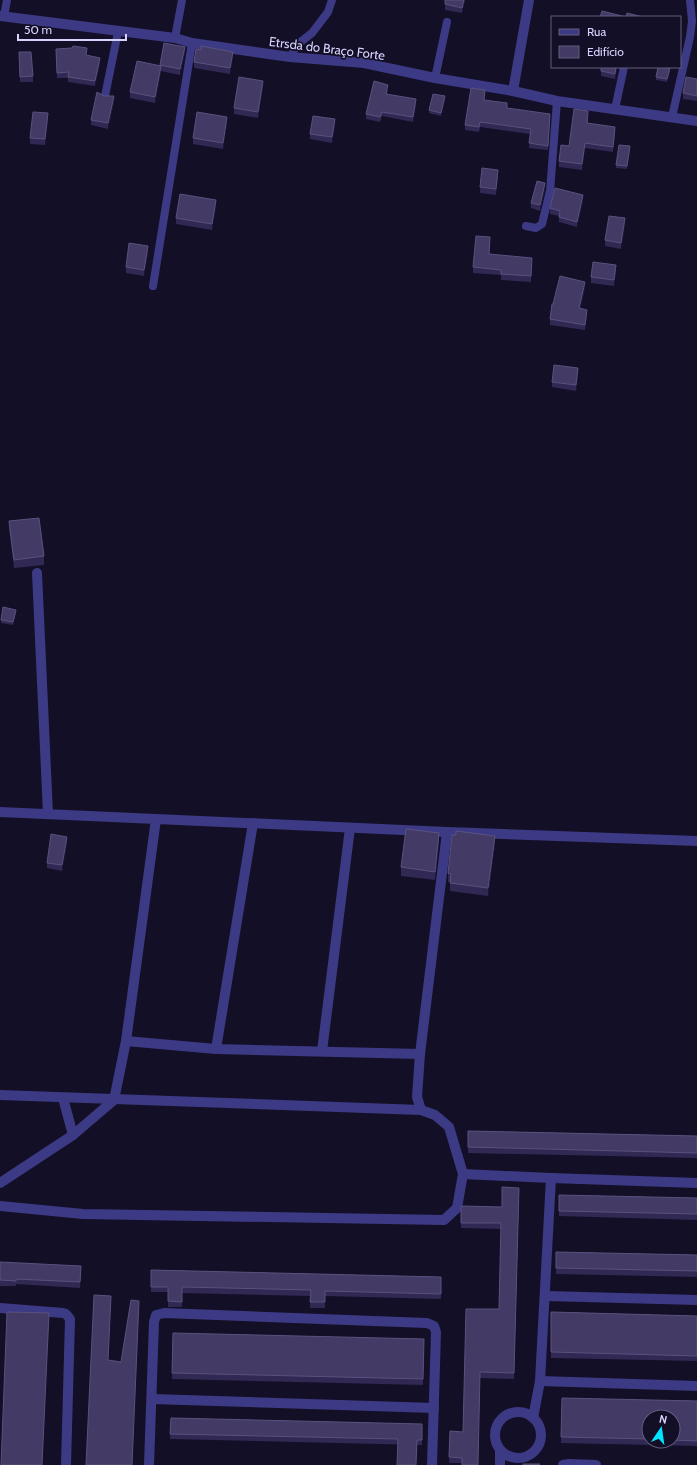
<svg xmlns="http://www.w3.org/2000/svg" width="697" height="1465" font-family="Cabin,sans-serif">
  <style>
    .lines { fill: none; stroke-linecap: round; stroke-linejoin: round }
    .service { stroke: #3d3a85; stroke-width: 8 }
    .minor { stroke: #3d3a85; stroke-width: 10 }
    .wall { fill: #312854; fill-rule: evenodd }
    .shaded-wall { fill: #1d163a }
    .building { fill: #433a66; stroke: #5a527e }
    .labels { text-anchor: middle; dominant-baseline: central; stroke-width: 3.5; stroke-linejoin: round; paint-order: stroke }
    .street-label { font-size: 13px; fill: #d9d4ff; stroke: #130f26 }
  </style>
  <rect width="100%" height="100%" fill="#130f26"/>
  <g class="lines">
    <g class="service">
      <polyline points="4,16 7,0"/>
      <polyline points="175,38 182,0"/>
      <polyline points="290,57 298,44 312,33 328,12 332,0"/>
      <polyline points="435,78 447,22"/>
      <polyline points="105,96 118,32"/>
      <polyline points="615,109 624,67"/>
      <polyline points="672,117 690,37 692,21 690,0"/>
      <polyline points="526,226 536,228 542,224 550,191 557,101"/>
      <polyline points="153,286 192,43"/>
    </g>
    <g class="minor">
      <polyline points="0,16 175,38 192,43 290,57 364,63 435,78 513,91 557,101 697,121"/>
      <polyline points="513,91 529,0"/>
      <polyline points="37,573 48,814"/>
      <polyline points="0,812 447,832 697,841"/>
      <polyline points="156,819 126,1041 216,1049 420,1054 447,832"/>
      <polyline points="216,1049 253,823"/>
      <polyline points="322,1051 350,828"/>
      <polyline points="0,1095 421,1110"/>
      <polyline points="63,1098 73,1135"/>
      <polyline points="463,1174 551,1178 697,1183"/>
      <polyline points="0,1183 73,1135 114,1100 126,1041"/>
      <polyline points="0,1206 83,1214 444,1220 457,1208 463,1174 449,1127 435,1115 421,1110 417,1097 420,1054"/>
      <polyline points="546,1296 697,1300"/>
      <polyline points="0,1308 63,1313 66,1314 70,1319 66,1465"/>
      <polyline points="540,1381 697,1386"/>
      <polyline points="152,1399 434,1408"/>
      <circle cx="518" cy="1435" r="23"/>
      <polyline points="533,1418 540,1381 551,1178"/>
      <polyline points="149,1465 154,1322 156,1315 164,1313 427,1323 434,1326 436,1332 432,1465"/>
      <polyline points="500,1465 500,1450"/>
      <polyline points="563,1465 569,1464 596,1465"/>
    </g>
  </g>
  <g class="wall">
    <polygon points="465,0 462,13 445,10 445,4"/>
    <polygon points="164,43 185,52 180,75 161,71 155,103 130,98 130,92 160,66"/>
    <polygon points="56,49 86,55 100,63 95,86 68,82 68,78 57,78"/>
    <polygon points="19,52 33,76 33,82 20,82"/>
    <polygon points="233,57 230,74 194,68 194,62"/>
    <polygon points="601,67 617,67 615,79 601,76"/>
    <polygon points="670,70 667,82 656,80 656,77"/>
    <polygon points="697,79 697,101 683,99 683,93"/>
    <polygon points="263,86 258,118 234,114 234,108"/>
    <polygon points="388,90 387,94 416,104 413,122 382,116 380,122 366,119 366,114"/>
    <polygon points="485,95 484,100 507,108 550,119 548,150 529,148 530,134 480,127 479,132 465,130 465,125"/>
    <polygon points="445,99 441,116 429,113 429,110"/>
    <polygon points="114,102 108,129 91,125 91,120"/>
    <polygon points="588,117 588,123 615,133 613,152 585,148 582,170 559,167 559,161"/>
    <polygon points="48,119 45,145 30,144 30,138"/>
    <polygon points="227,122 223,149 193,144 193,138"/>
    <polygon points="335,125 332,143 310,139 310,134"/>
    <polygon points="630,149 627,169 616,168 616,165"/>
    <polygon points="498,175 496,195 480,193 480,187"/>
    <polygon points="545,189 540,211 531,208 531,203"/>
    <polygon points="583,201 577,227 559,222 559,216 550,214 550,208"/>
    <polygon points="216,206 212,230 176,224 176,218"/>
    <polygon points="625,224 621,249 605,246 605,240"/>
    <polygon points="490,243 489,254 532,264 531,282 501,280 501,275 473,273 473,267"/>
    <polygon points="148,252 144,276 126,273 126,267"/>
    <polygon points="616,270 614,286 591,283 591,277"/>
    <polygon points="585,288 580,309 587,315 585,330 550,325 550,319 553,304"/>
    <polygon points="578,374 576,391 552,387 552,382"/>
    <polygon points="9,521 44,556 44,565 14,568 9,529"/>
    <polygon points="16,612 13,625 1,623 1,620"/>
    <polygon points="439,842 435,880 401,876 401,867"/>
    <polygon points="67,843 62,871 47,868 47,863"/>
    <polygon points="495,845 488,896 450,891 450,882 448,882 448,873"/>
    <polygon points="468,1131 697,1136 697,1158 468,1153"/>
    <polygon points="519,1188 514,1379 480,1378 462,1463 449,1463 450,1431 463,1432 499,1309 501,1229 461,1228 461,1208 502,1207"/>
    <polygon points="559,1195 697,1198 697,1220 559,1216"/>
    <polygon points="556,1252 697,1255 697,1277 556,1274"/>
    <polygon points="0,1262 81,1272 80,1288 16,1284 16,1286 0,1286"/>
    <polygon points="151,1270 441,1277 441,1299 325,1296 325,1308 310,1308 310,1296 182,1293 182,1307 168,1307 168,1292 151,1292"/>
    <polygon points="551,1312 697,1316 697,1361 551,1358"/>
    <polygon points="173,1333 424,1339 423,1385 172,1379"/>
    <path d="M562 1398 697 1401V1446L561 1443ZM649 1417H673V1441H649Z"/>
    <polygon points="171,1418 422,1424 422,1445 170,1439"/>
  </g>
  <g class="shaded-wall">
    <polygon points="464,0 465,0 462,13 462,8"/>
    <polygon points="185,47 185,52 180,75 180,69"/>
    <polygon points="233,52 233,57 230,74 230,68"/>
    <polygon points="100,58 100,63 95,86 95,81"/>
    <polygon points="161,66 161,72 155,103 155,97"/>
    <polygon points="616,67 617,67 615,79 615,74"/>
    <polygon points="263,81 263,86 258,118 258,112"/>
    <polygon points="114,96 114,102 108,129 108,123"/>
    <polygon points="445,96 445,99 441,116 441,113"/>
    <polygon points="416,99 416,104 413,122 413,117"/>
    <polygon points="48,113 48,119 45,145 45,139"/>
    <polygon points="227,117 227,122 223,149 223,143"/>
    <polygon points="335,119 335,125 332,143 332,137"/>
    <polygon points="615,127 615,133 613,152 613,147"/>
    <polygon points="585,143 585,148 582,170 582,164"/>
    <polygon points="498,170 498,175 496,195 496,189"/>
    <polygon points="545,183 545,189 540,211 540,205"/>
    <polygon points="583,195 583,201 577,227 577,222"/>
    <polygon points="216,200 216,206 212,230 212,224"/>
    <polygon points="625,218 625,224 621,249 621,243"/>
    <polygon points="148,246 148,252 144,276 144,270"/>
    <polygon points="616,265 616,270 614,286 614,280"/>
    <polygon points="585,282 585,288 579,314 579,308"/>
    <polygon points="587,310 587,315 585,330 585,325"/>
    <polygon points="578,368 578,374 576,391 576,385"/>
    <polygon points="439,833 439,842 435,880 435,872"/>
    <polygon points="495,836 495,845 488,896 488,888"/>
    <polygon points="67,837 67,843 62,871 62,865"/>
  </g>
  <g class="building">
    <polygon points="445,0 464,0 462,8 445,4"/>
    <polygon points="602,11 626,17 627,13 643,17 600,17"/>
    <polygon points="164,43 185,47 180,69 160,65"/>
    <polygon points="73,46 87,48 86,55 100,58 95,81 68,77 69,72 57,73 56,49 72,48"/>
    <polygon points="201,46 233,52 230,68 194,62 196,49 201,50"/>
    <polygon points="19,52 31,52 33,76 20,77"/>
    <polygon points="137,61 161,66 155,97 130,92"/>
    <polygon points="601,67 616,67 615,74 601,71"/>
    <polygon points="658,67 670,68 667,79 656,77"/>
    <polygon points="239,77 263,81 258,112 234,108"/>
    <polygon points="686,77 697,79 697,96 683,93"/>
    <polygon points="374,81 388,85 386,94 416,99 413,117 382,112 380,117 366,114"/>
    <polygon points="471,88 485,90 484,100 507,103 507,108 550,114 548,146 529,143 531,129 480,122 479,127 465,125"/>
    <polygon points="97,92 104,96 114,96 108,123 91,120"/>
    <polygon points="433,94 445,96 441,113 429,110"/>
    <polygon points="574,109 588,111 587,123 615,127 613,147 585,143 582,164 559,161 561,145 569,146"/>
    <polygon points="33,112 48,113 45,139 30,138"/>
    <polygon points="197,112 227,117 223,143 193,138"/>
    <polygon points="313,116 335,119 332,137 310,134"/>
    <polygon points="619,145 630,146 627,166 616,165"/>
    <polygon points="482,168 498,170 496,189 480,187"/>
    <polygon points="537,181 545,183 540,205 531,203"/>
    <polygon points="555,188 583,195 577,222 559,217 560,211 550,208"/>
    <polygon points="180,194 216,200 212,224 176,218"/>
    <polygon points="609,216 625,218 621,243 605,240"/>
    <polygon points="476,236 490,237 489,254 532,258 531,276 501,274 501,270 473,267"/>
    <polygon points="129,243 148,246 144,270 126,267"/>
    <polygon points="593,262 616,265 614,280 591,277"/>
    <polygon points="560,276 585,282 579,308 587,310 585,325 550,319 552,304 553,304"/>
    <polygon points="554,365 578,368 576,385 552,382"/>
    <polygon points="39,518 44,556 14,560 9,521"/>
    <polygon points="3,607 16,610 13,622 1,620"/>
    <polygon points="406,829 439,833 435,872 401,867"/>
    <polygon points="456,831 495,836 488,888 450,883 451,874 448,873 452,835 456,835"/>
    <polygon points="51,834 67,837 62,865 47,863"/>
    <polygon points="468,1131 697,1136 697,1153 468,1147"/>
    <polygon points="502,1187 519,1188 514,1373 480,1372 478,1465 462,1465 462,1458 449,1457 450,1431 463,1432 466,1309 499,1309 501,1223 461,1223 461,1208 462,1206 502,1207"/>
    <polygon points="559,1195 697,1198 697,1214 559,1211"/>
    <polygon points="556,1252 697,1255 697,1271 556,1268"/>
    <polygon points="0,1262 81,1266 80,1282 16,1279 16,1281 0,1280"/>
    <polygon points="151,1270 441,1277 441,1294 325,1291 325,1302 310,1302 311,1290 182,1287 182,1302 168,1301 168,1287 151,1287"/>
    <polygon points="94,1295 111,1296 108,1360 121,1362 131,1300 139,1301 132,1465 86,1465"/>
    <polygon points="7,1312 49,1313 42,1465 1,1465"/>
    <polygon points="551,1312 697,1316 697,1356 551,1352"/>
    <polygon points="173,1333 424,1339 423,1379 172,1373"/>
    <polygon points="562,1398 697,1401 697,1441 673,1440 673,1417 649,1417 649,1439 561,1437"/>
    <polygon points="171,1418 422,1424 422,1440 417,1440 416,1465 397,1465 398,1439 170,1434"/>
    <polygon points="523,1464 540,1464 539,1465 523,1465"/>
  </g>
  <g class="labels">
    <g class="street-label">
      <text transform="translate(327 48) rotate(7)">Etrsda do Braço Forte</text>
    </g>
  </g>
  <rect x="551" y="16" width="130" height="52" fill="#130f26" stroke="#625e7d"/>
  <rect x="559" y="29" width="20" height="6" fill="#3d3a85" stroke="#625e7d"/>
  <text x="587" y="36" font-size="12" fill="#d9d4ff">Rua</text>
  <rect x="559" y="46" width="20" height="12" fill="#433a66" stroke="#625e7d"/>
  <text x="587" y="56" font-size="12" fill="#d9d4ff">Edifício</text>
  <g transform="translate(661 1429) rotate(13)"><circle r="19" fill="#130f26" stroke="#625e7d"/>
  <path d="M0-3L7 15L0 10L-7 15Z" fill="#00e5ff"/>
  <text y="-6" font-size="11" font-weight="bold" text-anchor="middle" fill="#d9d4ff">N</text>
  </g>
  <path d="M18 34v6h108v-6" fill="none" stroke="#d9d4ff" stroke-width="2"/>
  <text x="24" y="34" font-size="12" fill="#d9d4ff" stroke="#130f26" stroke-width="3" paint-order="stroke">50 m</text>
</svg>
